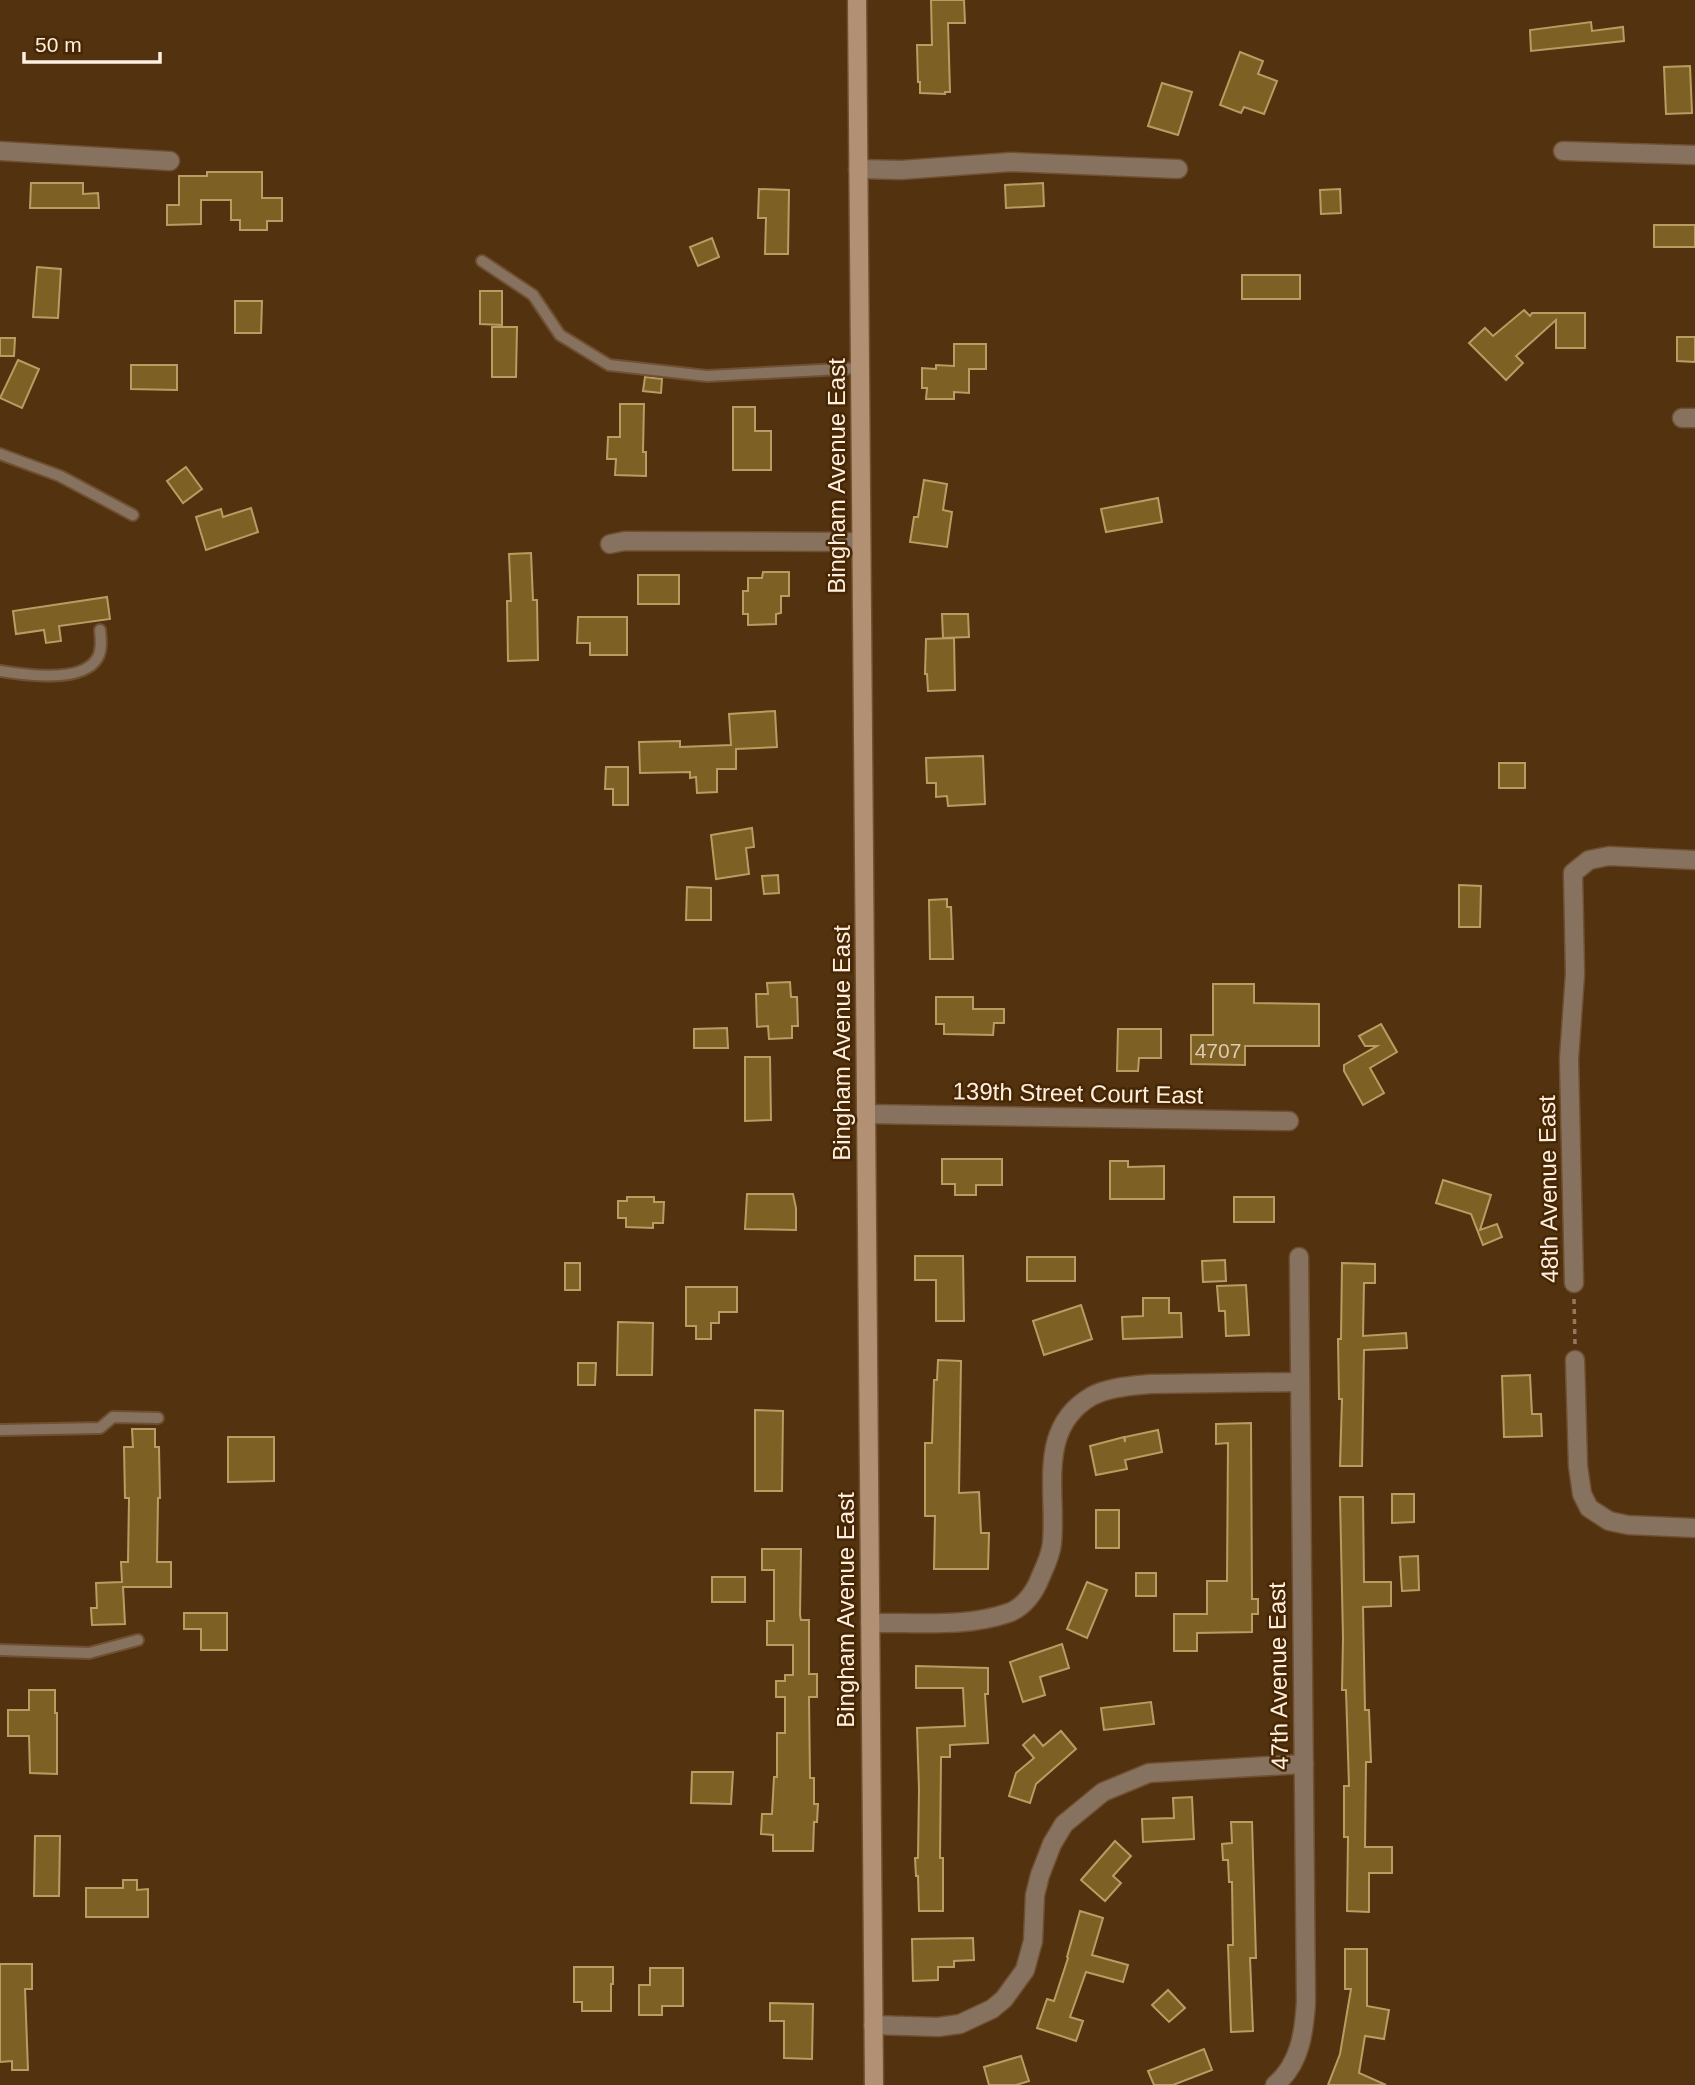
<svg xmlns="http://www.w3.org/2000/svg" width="1695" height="2085" font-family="Arial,sans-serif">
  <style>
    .building { fill: #7d6024; stroke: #ba9c63; stroke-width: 2 }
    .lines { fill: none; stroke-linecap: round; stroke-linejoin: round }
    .lane-casing { stroke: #6f5031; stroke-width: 14 }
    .street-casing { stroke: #6f5031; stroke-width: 21 }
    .secondary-casing { stroke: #6f5031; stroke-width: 21 }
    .path { stroke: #94795e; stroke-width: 3.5; stroke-dasharray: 5 5; stroke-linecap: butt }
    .lane { stroke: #87725f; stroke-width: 10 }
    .street { stroke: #87725f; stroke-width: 18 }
    .secondary { stroke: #b19073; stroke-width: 18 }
    .labels { text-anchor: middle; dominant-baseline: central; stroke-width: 5; stroke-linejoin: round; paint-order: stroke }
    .number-label { font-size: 21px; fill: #decbb2 }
    .street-label { font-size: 24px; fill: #ffefe1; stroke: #472703 }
  </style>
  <rect width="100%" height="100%" fill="#53320f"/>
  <g class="building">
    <polygon points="931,0 964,0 965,23 948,23 950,92 945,92 945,94 920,93 920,82 918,82 917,45 932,45"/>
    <polygon points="1591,22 1592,31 1623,27 1624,41 1531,51 1530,30"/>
    <polygon points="1240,52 1263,61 1258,74 1277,81 1264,114 1244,107 1241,113 1220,105"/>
    <polygon points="1690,66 1692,113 1666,114 1664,67"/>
    <polygon points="1162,83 1192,92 1178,135 1148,126"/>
    <polygon points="207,172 262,172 262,198 282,198 282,221 267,221 267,230 240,230 240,220 231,220 231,200 201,200 201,224 167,225 167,205 179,205 179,176 207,176"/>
    <polygon points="31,183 83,183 83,194 98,193 99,208 30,208"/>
    <polygon points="1043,183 1044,206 1006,208 1005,185"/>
    <polygon points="759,189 789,190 788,254 765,254 766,218 758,218"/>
    <polygon points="1340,189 1341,213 1321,214 1320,190"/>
    <rect x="1654" y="225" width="41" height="22"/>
    <polygon points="712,238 719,257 698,266 690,247"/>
    <polygon points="37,267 61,269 58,318 33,317"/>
    <rect x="1242" y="275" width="58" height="24"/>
    <polygon points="480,291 502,291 502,325 480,324"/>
    <polygon points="235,301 262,301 261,333 235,333"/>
    <polygon points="1524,310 1530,316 1532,313 1585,313 1585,348 1556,348 1556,320 1516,356 1523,363 1506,380 1469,343 1485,328 1493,336"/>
    <polygon points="492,327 517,327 516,377 492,377"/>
    <polygon points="1677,337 1695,337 1695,362 1677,361"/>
    <polygon points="0,338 15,338 14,356 0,356"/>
    <polygon points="954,344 986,344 986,369 969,369 969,393 954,392 954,399 926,399 927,388 922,388 922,368 936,369 936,365 954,366"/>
    <polygon points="18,360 39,369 22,408 0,398"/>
    <polygon points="131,365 177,365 177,390 131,389"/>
    <polygon points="645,377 662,379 661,393 643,391"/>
    <polygon points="620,404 644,404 643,452 646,452 646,476 615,475 616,459 607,459 608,437 620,437"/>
    <polygon points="733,407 755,407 755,431 771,431 771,470 733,470"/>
    <polygon points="186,467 202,489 183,503 167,481"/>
    <polygon points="924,480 947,484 943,510 952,512 947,547 910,542 914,517 918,517"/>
    <polygon points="1158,498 1162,522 1106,532 1101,509"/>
    <polygon points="251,508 258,532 206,550 196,517 221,509 223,517"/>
    <polygon points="531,553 533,600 537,600 538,660 508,661 507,601 511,601 509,554"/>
    <polygon points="763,572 789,572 789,596 781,596 781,613 776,614 776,624 748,625 748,614 743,614 743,591 748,591 748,578 762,578"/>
    <rect x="638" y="575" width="41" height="29"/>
    <polygon points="107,597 110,619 59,626 61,641 46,643 44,630 16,634 13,611"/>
    <polygon points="942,614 968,614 969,637 943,638"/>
    <polygon points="578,617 627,617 627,655 590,655 590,643 577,643"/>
    <polygon points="954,638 955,690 928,691 927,674 925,674 926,639"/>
    <polygon points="775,711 777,747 736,749 736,769 717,769 717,792 697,793 696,777 690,778 690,772 640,773 639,742 680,741 680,747 731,745 729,714"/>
    <polygon points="983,756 985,804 948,806 947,796 936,797 936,783 927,783 926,758"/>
    <rect x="1499" y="763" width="26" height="25"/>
    <polygon points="606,767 628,767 628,805 613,805 613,789 605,789"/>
    <polygon points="752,828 754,847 746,848 749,874 716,879 711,835"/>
    <polygon points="778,875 779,893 764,894 762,876"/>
    <polygon points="1459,885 1481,886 1480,927 1459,927"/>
    <polygon points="687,887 711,888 711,920 686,920"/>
    <polygon points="947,899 947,907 951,907 953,959 930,959 929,900"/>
    <polygon points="790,982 791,997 797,997 798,1026 792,1026 792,1038 769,1039 768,1026 757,1027 756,994 768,994 767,983"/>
    <polygon points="1213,984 1254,984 1254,1003 1319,1004 1319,1046 1245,1046 1245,1065 1191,1064 1191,1035 1213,1035"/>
    <polygon points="936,997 973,997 973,1009 1004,1009 1004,1023 994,1023 993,1035 944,1034 944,1024 936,1024"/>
    <polygon points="1381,1024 1397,1052 1370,1068 1384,1093 1363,1105 1344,1071 1344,1065 1377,1046 1365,1046 1359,1036"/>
    <polygon points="727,1028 728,1048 694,1048 694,1029"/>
    <polygon points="1118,1029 1161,1029 1161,1058 1139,1058 1138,1071 1117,1071"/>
    <polygon points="745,1057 770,1057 771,1120 745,1121"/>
    <polygon points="942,1159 1002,1159 1002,1185 976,1185 976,1195 955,1195 955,1184 942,1184"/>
    <polygon points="1110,1161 1128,1161 1128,1167 1164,1166 1164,1199 1110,1199"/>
    <polygon points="1443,1180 1491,1195 1480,1230 1497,1224 1502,1237 1483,1245 1471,1214 1436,1203"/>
    <polygon points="747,1194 793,1194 796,1208 796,1230 745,1229"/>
    <polygon points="627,1197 654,1197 654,1202 664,1202 663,1223 653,1223 653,1228 626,1227 626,1218 618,1218 618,1201 627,1201"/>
    <rect x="1234" y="1197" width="40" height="25"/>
    <polygon points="915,1256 963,1256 964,1321 936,1321 936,1280 915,1280"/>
    <rect x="1027" y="1257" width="48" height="24"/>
    <polygon points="1225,1260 1226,1281 1203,1282 1202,1261"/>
    <rect x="565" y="1263" width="15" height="27"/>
    <polygon points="1342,1263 1375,1264 1375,1283 1364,1283 1363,1336 1406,1333 1407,1348 1364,1350 1362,1466 1340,1466 1342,1399 1339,1399 1338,1339 1341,1339"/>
    <polygon points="1246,1285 1249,1335 1226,1336 1225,1311 1219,1311 1217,1286"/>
    <polygon points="686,1287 737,1287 737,1312 719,1312 719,1323 711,1323 711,1339 696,1339 696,1326 686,1326"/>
    <polygon points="1143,1298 1169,1298 1169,1313 1181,1313 1182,1337 1123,1339 1122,1317 1143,1316"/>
    <polygon points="1081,1305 1092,1339 1044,1355 1033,1321"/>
    <polygon points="618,1322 653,1323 652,1375 617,1375"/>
    <polygon points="938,1360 961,1361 959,1493 979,1492 981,1533 989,1533 988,1569 934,1569 935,1516 925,1516 925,1443 932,1443 934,1380 937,1380"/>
    <polygon points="578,1363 596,1363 595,1385 578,1385"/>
    <polygon points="1530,1375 1532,1414 1541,1414 1542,1436 1504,1437 1502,1376"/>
    <polygon points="755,1410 783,1411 782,1491 755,1491"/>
    <polygon points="1251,1423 1252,1599 1258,1599 1258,1614 1252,1614 1252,1632 1197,1633 1197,1651 1174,1651 1174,1614 1207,1614 1207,1581 1227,1581 1228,1443 1216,1444 1216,1424"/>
    <polygon points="132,1429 155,1429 155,1447 159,1447 160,1498 158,1498 157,1562 171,1562 171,1587 123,1587 125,1624 92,1625 91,1608 97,1608 96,1583 122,1582 121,1562 128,1562 129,1498 125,1498 124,1447 133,1447"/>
    <polygon points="1158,1430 1162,1452 1125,1460 1127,1469 1096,1475 1090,1446 1124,1437 1125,1442 1125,1437"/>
    <polygon points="228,1437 274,1437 274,1481 228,1482"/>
    <polygon points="1392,1494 1414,1494 1414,1522 1392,1523"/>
    <polygon points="1340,1497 1363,1497 1364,1582 1391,1582 1391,1606 1363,1607 1365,1710 1369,1710 1371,1762 1366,1762 1365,1847 1392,1847 1392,1873 1369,1873 1369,1912 1347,1911 1348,1837 1344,1837 1344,1786 1349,1786 1346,1690 1342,1690 1343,1638"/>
    <rect x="1096" y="1510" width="23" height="38"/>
    <polygon points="762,1549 801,1549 800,1615 801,1620 809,1620 809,1674 817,1674 817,1697 809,1697 810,1778 814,1778 814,1804 818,1804 817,1822 814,1822 813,1851 773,1851 773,1835 761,1834 762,1814 772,1814 774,1777 777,1777 777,1733 785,1733 785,1697 776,1697 776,1681 785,1681 785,1675 793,1675 793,1645 767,1645 767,1621 774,1621 774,1570 762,1570"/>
    <polygon points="1418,1556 1419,1590 1402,1591 1400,1557"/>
    <rect x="1136" y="1573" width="20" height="23"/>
    <rect x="712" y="1577" width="33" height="25"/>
    <polygon points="1087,1582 1107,1590 1087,1638 1067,1629"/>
    <polygon points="184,1613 227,1613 227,1650 201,1650 201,1629 184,1629"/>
    <polygon points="1062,1644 1069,1668 1040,1677 1045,1695 1023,1702 1010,1662"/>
    <polygon points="916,1666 988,1668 988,1694 985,1694 988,1743 950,1745 950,1757 941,1757 940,1858 943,1858 943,1911 919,1911 918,1876 916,1876 915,1858 918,1858 919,1789 917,1728 965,1726 963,1688 916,1688"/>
    <polygon points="29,1690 55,1690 55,1713 57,1713 57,1774 30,1773 29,1736 8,1736 8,1710 29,1710"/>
    <polygon points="1151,1702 1154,1724 1104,1730 1101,1708"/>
    <polygon points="1061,1731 1076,1749 1036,1784 1030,1803 1009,1796 1016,1773 1034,1758 1023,1745 1034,1735 1043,1746"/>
    <polygon points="692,1772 733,1772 731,1804 691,1803"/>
    <polygon points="1192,1797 1194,1839 1143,1842 1142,1819 1174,1818 1173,1798"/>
    <polygon points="1231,1822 1252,1822 1256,1958 1250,1958 1253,2031 1231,2032 1228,1945 1233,1945 1232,1882 1229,1882 1228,1860 1223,1860 1222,1844 1232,1843"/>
    <polygon points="35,1836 60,1836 59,1896 34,1896"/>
    <polygon points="1115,1841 1131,1856 1113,1876 1121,1883 1105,1901 1081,1880"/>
    <polygon points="123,1880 137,1880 137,1890 148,1889 148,1917 86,1917 86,1888 123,1888"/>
    <polygon points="1080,1911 1103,1918 1092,1955 1128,1965 1123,1982 1086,1972 1070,2017 1083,2021 1076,2041 1037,2028 1047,1999 1054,2001 1068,1958 1067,1957"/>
    <polygon points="973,1938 974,1960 954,1961 954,1967 938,1967 938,1980 913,1981 912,1939"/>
    <polygon points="1345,1949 1367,1949 1367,2006 1389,2010 1384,2039 1365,2036 1359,2073 1386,2085 1328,2085 1340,2054 1351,1989 1345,1989"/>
    <polygon points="0,1964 32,1964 32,1989 25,1989 28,2070 12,2070 12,2061 0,2062"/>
    <polygon points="574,1967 613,1967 613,1984 611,1984 611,2011 582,2011 582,2002 574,2002"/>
    <polygon points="650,1968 683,1968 683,2006 662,2006 662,2015 639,2015 639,1985 650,1985"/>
    <polygon points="1168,1990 1185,2008 1169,2022 1152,2005"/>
    <polygon points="770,2003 813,2004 812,2059 784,2058 784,2021 770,2021"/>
    <polygon points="1204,2049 1212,2070 1173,2085 1154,2085 1148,2071"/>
    <polygon points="1021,2056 1029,2081 1016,2085 989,2085 984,2067"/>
  </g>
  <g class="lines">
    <g class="lane-casing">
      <g id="lane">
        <polyline points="482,261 533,295 560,335 609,365 707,376 860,368"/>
        <polyline points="0,454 60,476 133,515"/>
        <path d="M0 671C24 675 84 684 98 657 102 649 101 639 100 630"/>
        <polyline points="0,1430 100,1428 113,1417 158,1418"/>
        <polyline points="0,1650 89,1653 138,1640"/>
      </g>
    </g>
    <g class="street-casing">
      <g id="street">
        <polyline points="0,151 170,161"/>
        <polyline points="1563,151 1695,155"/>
        <polyline points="858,169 901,170 1011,162 1178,169"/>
        <polyline points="1682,418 1695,418"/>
        <polyline points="610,544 625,541 861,542"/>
        <polyline points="866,1114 1289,1121"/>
        <polyline points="1574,1283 1569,1059 1575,974 1573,873 1589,860 1609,856 1695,860"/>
        <polyline points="1575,1360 1578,1466 1582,1494 1589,1508 1609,1521 1628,1525 1695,1528"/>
        <path d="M870 1623C915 1622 965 1628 1008 1613 1023 1608 1035 1592 1040 1578 1045 1567 1051 1555 1052 1543 1057 1491 1036 1428 1092 1396 1109 1387 1131 1386 1150 1384L1299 1382"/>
        <polyline points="873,2025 938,2027 960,2024 992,2009 1004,1999 1025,1970 1033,1941 1035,1895 1040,1875 1052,1844 1064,1824 1103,1792 1149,1773 1304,1764"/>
        <path d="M1275 2085C1300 2064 1304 2033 1306 2002L1299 1257"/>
      </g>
    </g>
    <g class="secondary-casing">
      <polyline id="secondary" points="857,0 874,2085"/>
    </g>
    <polyline class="path" points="1574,1299 1575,1344"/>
    <use href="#lane" class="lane"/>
    <use href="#street" class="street"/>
    <use href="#secondary" class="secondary"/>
  </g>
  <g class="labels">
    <g class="number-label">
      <text x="1218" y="1050">4707</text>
    </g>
    <g class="street-label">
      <text transform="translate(836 476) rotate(-90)">Bingham Avenue East</text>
      <text transform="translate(841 1043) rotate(-90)">Bingham Avenue East</text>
      <text transform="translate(1078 1093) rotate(1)">139th Street Court East</text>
      <text transform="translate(1548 1189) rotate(-91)">48th Avenue East</text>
      <text transform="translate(845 1610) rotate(-90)">Bingham Avenue East</text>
      <text transform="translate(1278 1676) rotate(-91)">47th Avenue East</text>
    </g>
  </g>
  <path d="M24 52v10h136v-10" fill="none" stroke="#ffefe1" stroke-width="3.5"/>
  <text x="35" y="52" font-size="21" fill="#ffefe1" stroke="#472703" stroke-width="5" paint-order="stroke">50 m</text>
</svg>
